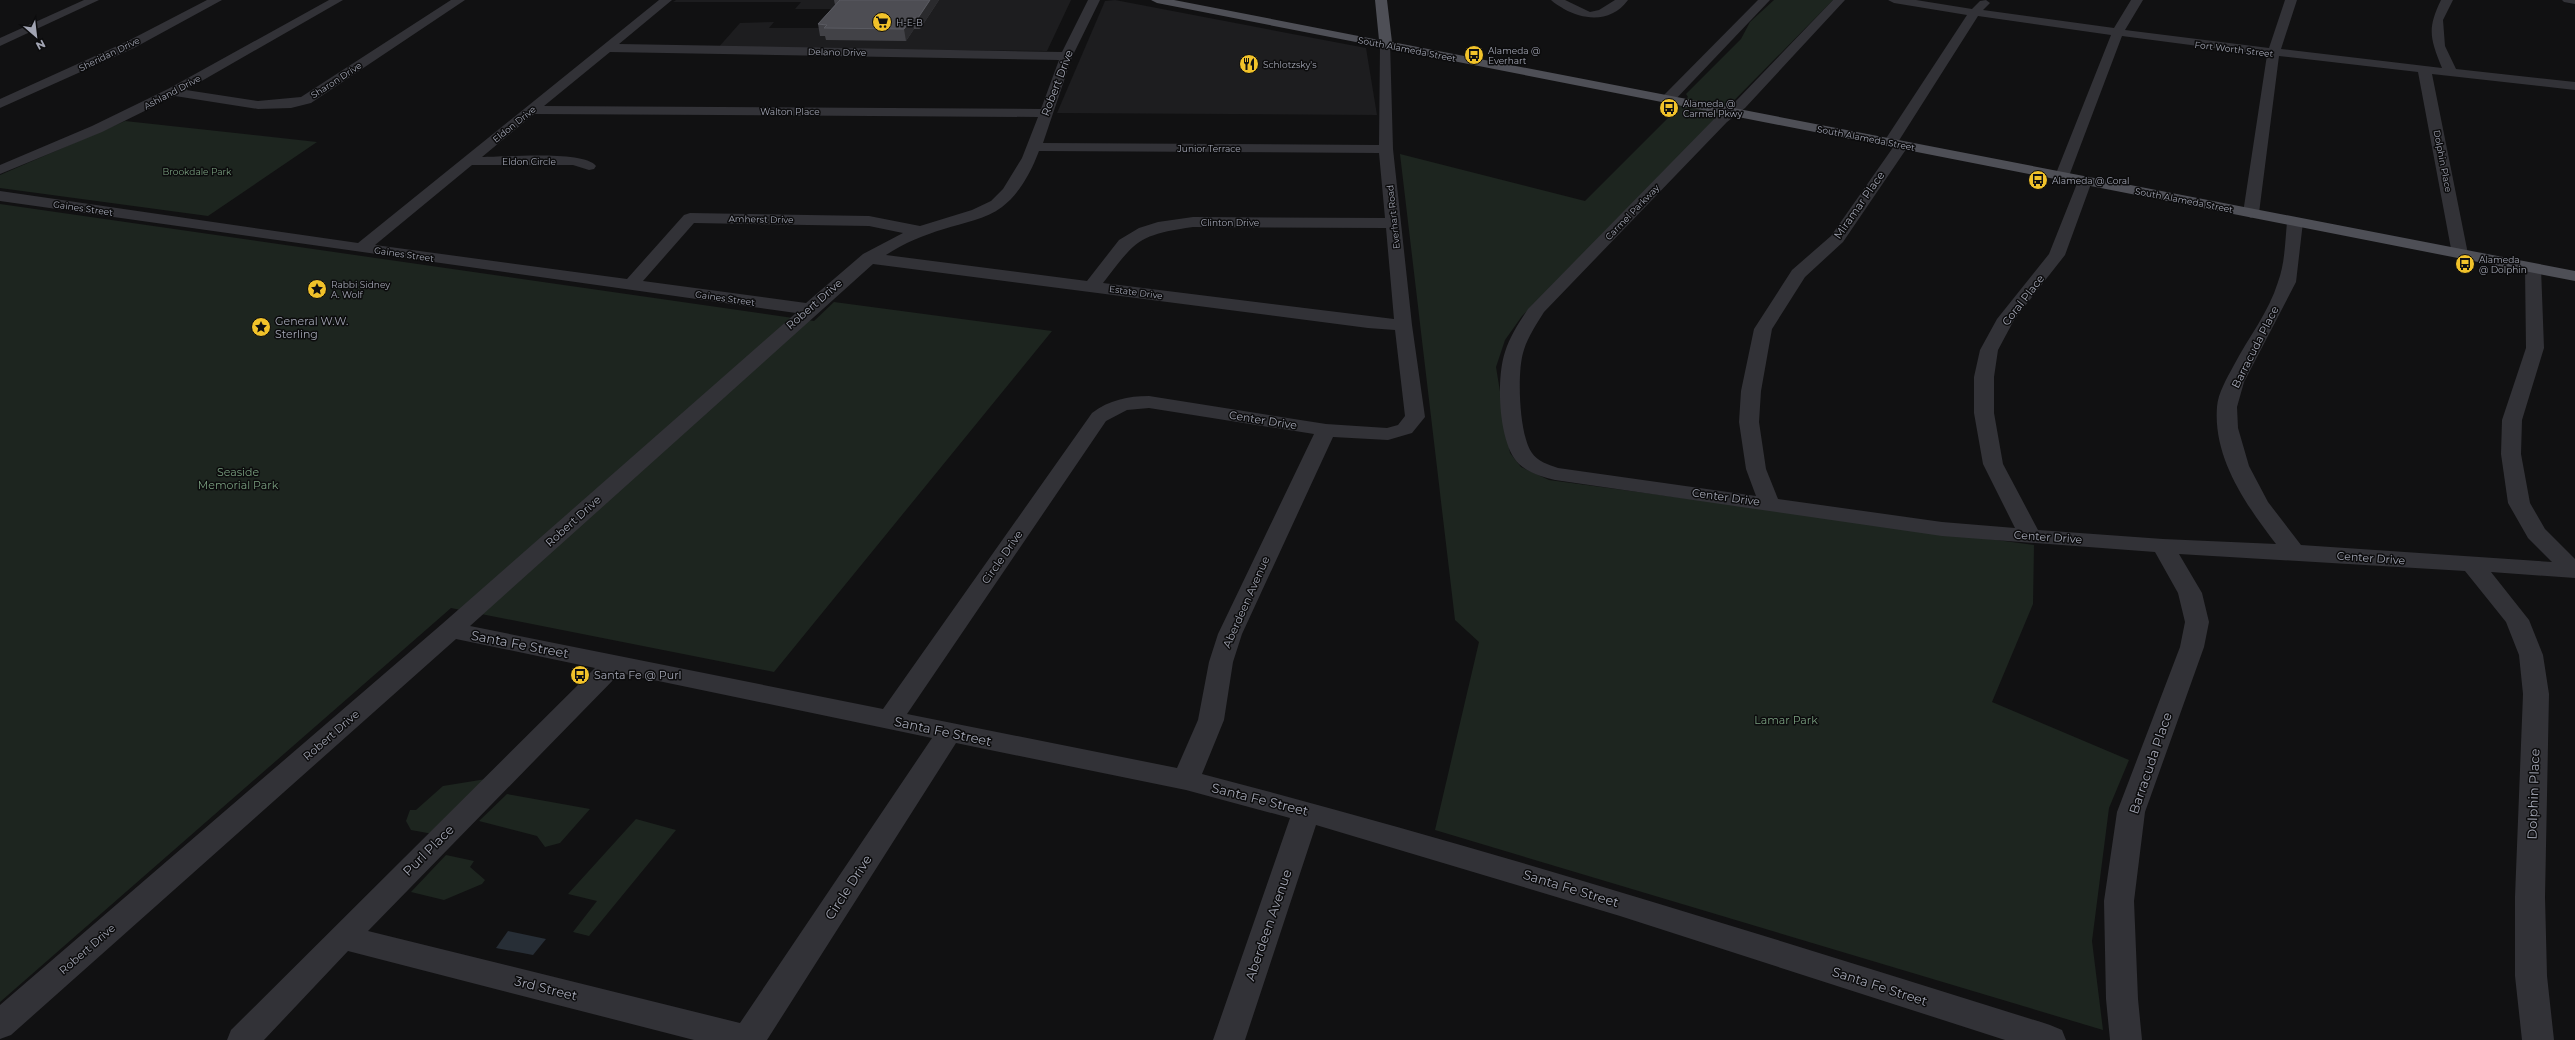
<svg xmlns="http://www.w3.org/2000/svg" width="2575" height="1040" font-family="Montserrat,sans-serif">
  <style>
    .built { fill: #1d1d1f }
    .green { fill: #1d251f }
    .water { fill: #272e36 }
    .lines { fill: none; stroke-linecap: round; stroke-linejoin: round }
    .minor { fill: #323237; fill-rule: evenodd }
    .major { fill: #4e4f56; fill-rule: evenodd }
    .wall { fill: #424247 }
    .shaded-wall { fill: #2a2a2d }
    .building { fill: #4d4d53; stroke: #5a5b62 }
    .labels { text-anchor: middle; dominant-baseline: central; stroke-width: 3; stroke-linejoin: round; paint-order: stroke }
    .far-poi-label { font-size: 9px; fill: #a2a5b3; stroke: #0c0c0d; text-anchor: start }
    .far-street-label { font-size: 9px; fill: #a2a5b3; stroke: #0c0c0d }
    .far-park-label { font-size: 9px; fill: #799e7f; stroke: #0c0c0d }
    .street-label { font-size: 11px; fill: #a2a5b3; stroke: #0c0c0d }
    .poi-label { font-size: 11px; fill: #a2a5b3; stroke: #0c0c0d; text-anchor: start }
    .park-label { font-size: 11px; fill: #799e7f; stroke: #0c0c0d }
    .near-street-label { font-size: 13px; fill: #a2a5b3; stroke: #0c0c0d }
  </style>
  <rect width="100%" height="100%" fill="#111112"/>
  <g class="built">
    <polygon points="676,0 1071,0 1047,51 717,49 740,23 774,22 769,28 831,28 848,9 795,9 801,2 673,2"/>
    <polygon points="1115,0 1366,48 1377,115 1057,113 1105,1"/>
  </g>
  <g class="green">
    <polygon points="1774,0 1833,0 1522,316 1505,340 1496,367 1510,453 1521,467 1549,480 2034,545 2033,604 1992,702 2129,760 2109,808 2092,941 2103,1030 1435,830 1479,642 1455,620 1400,154 1585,201 1677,109 1688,97 1686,94 1741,39 1750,22"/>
    <polygon points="125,121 317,142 208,216 0,188 0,175"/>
    <polygon points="0,204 814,321 834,302 1052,331 774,672 451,608 0,1002"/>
    <polygon points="486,779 433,834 411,830 406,821 410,810 416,810 443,786"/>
    <polygon points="507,794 590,809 560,843 545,847 537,836 479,821"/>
    <polygon points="636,819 676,830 589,936 573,932 597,901 568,894"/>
    <polygon points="446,855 474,861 470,867 485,880 482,884 444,900 411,892"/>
  </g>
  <polygon class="water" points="508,931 546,939 533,955 496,948"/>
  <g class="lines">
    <g class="minor">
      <polygon points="84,0 99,0 0,46 0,38"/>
      <polygon points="207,0 222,0 134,48 0,108 0,99 126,42"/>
      <polygon points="329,0 343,0 186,90 258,101 301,97 451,0 465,0 311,103 291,108 258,109 175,96 102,132 0,174 0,165 92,126 168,89"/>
      <path d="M659 0H672L619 44 1062 52 1088 0H1100L1072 57 1043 143 1379 145 1380 45 1386 41 1390 42 1393 149 1412 325 1425 417 1412 433 1388 440 1333 437 1242 634 1233 662 1224 720 1202 774C1487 848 1769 937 2050 1025L2062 1030 2066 1040H2005L1620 916 1316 825 1245 1040H1213L1290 818 1186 790 956 743 767 1040H694L348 951 264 1040H227L231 1030 595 668 456 639 11 1035 0 1039V1005L442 624 796 313 0 201V191L358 243ZM610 52 1059 60 1041 109 544 106ZM534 114 1038 117 1022 158 1003 189 991 201 972 210 920 226 869 216 690 213 684 215 627 279 375 245 472 165H573L589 170 594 169 596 166C585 150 503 157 482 157ZM1039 151 1379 153 1385 218 1193 217 1158 222 1139 228 1119 240 1087 281 886 255C904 243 924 235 944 229 963 223 986 219 1002 207 1020 193 1031 172 1039 151ZM694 223 869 226 903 233 863 254 806 303 643 281ZM1193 227 1386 228 1394 319 1103 283C1136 240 1138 235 1193 227ZM873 264 1368 328 1395 330 1405 416 1398 425 1387 428 1326 424 1149 396C1128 396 1109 400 1092 413L883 709 470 626ZM1149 408 1314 434 1218 634 1209 662 1198 720 1177 768 907 714 1106 421 1127 410ZM620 673 932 738 740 1023 368 931Z"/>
      <path d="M1551 0H1565L1590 12 1599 10 1615 0H1628C1612 22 1586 21 1564 9 1560 6 1555 4 1551 0Z"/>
      <polygon points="1758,0 1770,0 1673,102 1663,102 1661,99 1663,96"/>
      <path d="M1833 0H1845L1745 108 1727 122 1544 312C1536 325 1527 338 1523 353 1517 374 1519 435 1532 453 1537 461 1549 465 1558 468L1756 496 1746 469 1739 422 1741 391 1754 329 1792 270 1831 236 1894 146H1885L1883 143 1967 15 1894 3 1888 0H1916L1972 9 1980 1 1986 0 1990 3 1983 10 2114 28 2131 0H2143L2125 30 2269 48 2285 0H2297L2281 49 2442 68C2430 38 2427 29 2441 0H2453L2443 20 2445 46 2456 69 2575 82V90L2432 74 2468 254 2460 259 2452 254 2418 72 2279 56 2259 213 2251 218 2243 213 2267 55 2122 36 2069 176 2062 180 2055 176 2111 35 1978 16 1898 142H1907L1909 145 1843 242 1805 277 1772 329 1761 391 1759 422 1766 469 1778 499 1942 522 2015 528 1983 464 1974 413V377L1980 350 1997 319 2049 254 2078 181 2085 177 2092 181 2065 255 2014 320 1998 350 1994 377V413L2003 464 2038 530 2163 539 2276 544C2247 506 2213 459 2217 407 2218 393 2227 378 2234 365 2248 338 2269 312 2278 282 2285 263 2285 242 2287 222L2295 217 2303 222 2296 282 2244 382 2237 407 2238 428 2249 466 2268 502 2301 545 2552 562 2528 538 2508 503 2501 454 2502 420 2526 348 2525 268 2527 264H2539L2541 268 2544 348 2522 420 2521 454 2530 503 2545 529 2575 559V578L2491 572 2529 620 2543 655 2549 694 2545 897 2547 976 2554 1040H2522L2515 976V897L2523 694 2519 655 2506 622 2465 571 2179 554 2202 593 2209 622 2204 647 2145 812 2134 901 2138 999 2142 1040H2110L2106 999 2104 901 2117 812 2180 647 2185 622 2178 593 2155 552 1942 536 1555 480C1543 477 1529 473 1519 464 1498 444 1496 378 1505 352 1510 336 1519 323 1528 309L1717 116 1735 102Z"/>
      <polygon points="2562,0 2575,0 2575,4 2564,2"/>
    </g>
    <polygon class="major" points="1151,0 1174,0 1379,40 1375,0 1387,0 1392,42 2575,271 2575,281 1157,3"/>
  </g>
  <polygon class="wall" points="834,0 939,0 920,29 914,29 906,41 826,40 825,36 820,36 818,24 835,5"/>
  <g class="shaded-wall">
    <polygon points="930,0 939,0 920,29 918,18"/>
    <polygon points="912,18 914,29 906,41 904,29"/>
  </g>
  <polygon class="building" points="840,0 930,0 918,18 912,18 904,29 824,28 827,25 818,24"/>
  <defs>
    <g id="supermarket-disc" transform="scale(1)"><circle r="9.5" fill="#f1c22a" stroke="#0c0c0d"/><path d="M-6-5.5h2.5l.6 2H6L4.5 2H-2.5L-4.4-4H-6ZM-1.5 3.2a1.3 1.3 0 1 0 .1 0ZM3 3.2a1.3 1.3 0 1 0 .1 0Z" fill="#111"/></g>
    <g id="bus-disc" transform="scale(1)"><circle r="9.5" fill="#f1c22a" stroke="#0c0c0d"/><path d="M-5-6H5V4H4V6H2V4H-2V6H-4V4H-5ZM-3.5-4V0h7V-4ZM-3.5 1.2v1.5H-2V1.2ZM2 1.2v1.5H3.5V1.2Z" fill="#111"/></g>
    <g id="restaurant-disc" transform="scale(1)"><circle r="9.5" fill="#f1c22a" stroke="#0c0c0d"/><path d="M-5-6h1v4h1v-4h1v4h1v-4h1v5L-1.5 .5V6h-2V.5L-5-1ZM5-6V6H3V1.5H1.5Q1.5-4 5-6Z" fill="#111"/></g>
    <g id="sight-disc" transform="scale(1)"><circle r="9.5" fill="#f1c22a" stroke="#0c0c0d"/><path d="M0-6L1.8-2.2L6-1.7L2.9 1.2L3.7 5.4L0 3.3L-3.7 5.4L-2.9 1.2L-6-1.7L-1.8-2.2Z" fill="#111"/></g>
  </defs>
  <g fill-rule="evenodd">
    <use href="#supermarket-disc" x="882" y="22"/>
    <use href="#bus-disc" x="1474" y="55"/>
    <use href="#restaurant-disc" x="1249" y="64"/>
    <use href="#bus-disc" x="1669" y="108"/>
    <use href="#bus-disc" x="2038" y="180"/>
    <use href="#bus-disc" x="2465" y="264"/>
    <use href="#sight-disc" x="317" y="289"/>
    <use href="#sight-disc" x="261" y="327"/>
    <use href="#bus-disc" x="580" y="675"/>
  </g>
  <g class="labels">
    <g class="far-poi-label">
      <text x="896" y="22">H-E-B</text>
      <text x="1488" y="50">Alameda @<tspan x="1488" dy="10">Everhart</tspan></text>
      <text x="1263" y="64">Schlotzsky's</text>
      <text x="1683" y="103">Alameda @<tspan x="1683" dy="10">Carmel Pkwy</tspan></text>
      <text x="2052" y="180">Alameda @ Coral</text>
      <text x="2479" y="259">Alameda<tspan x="2479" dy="10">@ Dolphin</tspan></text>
      <text x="331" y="284">Rabbi Sidney<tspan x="331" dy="10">A. Wolf</tspan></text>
    </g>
    <g class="far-street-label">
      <text transform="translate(1407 49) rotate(11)">South Alameda Street</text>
      <text transform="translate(2234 49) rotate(7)">Fort Worth Street</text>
      <text transform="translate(837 52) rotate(1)">Delano Drive</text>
      <text transform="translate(109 54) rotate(-26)">Sheridan Drive</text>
      <text transform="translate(336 80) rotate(-33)">Sharon Drive</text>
      <text transform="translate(172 92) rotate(-28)">Ashland Drive</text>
      <text x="790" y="111">Walton Place</text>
      <text transform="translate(514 124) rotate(-39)">Eldon Drive</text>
      <text transform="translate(1866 138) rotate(11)">South Alameda Street</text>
      <text x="1209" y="148">Junior Terrace</text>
      <text x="529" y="161">Eldon Circle</text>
      <text transform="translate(2443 161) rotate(79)">Dolphin Place</text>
      <text transform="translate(2184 200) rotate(11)">South Alameda Street</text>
      <text transform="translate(83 208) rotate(8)">Gaines Street</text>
      <text transform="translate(1632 212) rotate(-46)">Carmel Parkway</text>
      <text transform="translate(1393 217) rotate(-96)">Everhart Road</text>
      <text transform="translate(761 219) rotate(1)">Amherst Drive</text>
      <text x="1230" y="222">Clinton Drive</text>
      <text transform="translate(404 254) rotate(8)">Gaines Street</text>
      <text transform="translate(1136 292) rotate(8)">Estate Drive</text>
      <text transform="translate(725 298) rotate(8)">Gaines Street</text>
    </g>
    <g class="far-park-label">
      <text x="197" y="171">Brookdale Park</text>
    </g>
    <g class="street-label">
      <text transform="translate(1057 83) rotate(-69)">Robert Drive</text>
      <text transform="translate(1859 205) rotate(-55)">Miramar Place</text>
      <text transform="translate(2023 300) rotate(-52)">Coral Place</text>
      <text transform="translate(814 304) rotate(-41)">Robert Drive</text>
      <text transform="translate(2255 347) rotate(-63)">Barracuda Place</text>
      <text transform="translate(1263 420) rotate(9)">Center Drive</text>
      <text transform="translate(1726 497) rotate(8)">Center Drive</text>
      <text transform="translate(573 521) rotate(-42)">Robert Drive</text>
      <text transform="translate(2048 537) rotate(4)">Center Drive</text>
      <text transform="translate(1002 557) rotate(-55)">Circle Drive</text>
      <text transform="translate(2371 558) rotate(4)">Center Drive</text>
      <text transform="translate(1246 602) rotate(-66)">Aberdeen Avenue</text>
      <text transform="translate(331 735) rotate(-41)">Robert Drive</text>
      <text transform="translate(87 949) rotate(-41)">Robert Drive</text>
    </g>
    <g class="poi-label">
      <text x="275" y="321">General W.W.<tspan x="275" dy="13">Sterling</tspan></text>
      <text x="594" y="675">Santa Fe @ Purl</text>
    </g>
    <g class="park-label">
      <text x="238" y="472">Seaside<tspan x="238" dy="13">Memorial Park</tspan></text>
      <text x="1786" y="720">Lamar Park</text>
    </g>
    <g class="near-street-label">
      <text transform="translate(520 644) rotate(11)">Santa Fe Street</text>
      <text transform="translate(943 731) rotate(12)">Santa Fe Street</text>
      <text transform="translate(2150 763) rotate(-71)">Barracuda Place</text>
      <text transform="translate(2533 794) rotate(-88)">Dolphin Place</text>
      <text transform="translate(1260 799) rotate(14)">Santa Fe Street</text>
      <text transform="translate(428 850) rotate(-45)">Purl Place</text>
      <text transform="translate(848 887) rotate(-57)">Circle Drive</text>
      <text transform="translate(1571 888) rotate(17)">Santa Fe Street</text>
      <text transform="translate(1268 925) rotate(-71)">Aberdeen Avenue</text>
      <text transform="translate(1880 986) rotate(18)">Santa Fe Street</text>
      <text transform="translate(546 988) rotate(14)">3rd Street</text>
    </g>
  </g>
  <g transform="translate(36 36) rotate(152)" stroke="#0c0c0d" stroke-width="3" paint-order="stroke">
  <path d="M0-3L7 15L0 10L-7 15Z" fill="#a2a5b3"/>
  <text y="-6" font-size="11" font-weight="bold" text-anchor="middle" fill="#a2a5b3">N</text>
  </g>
</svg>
